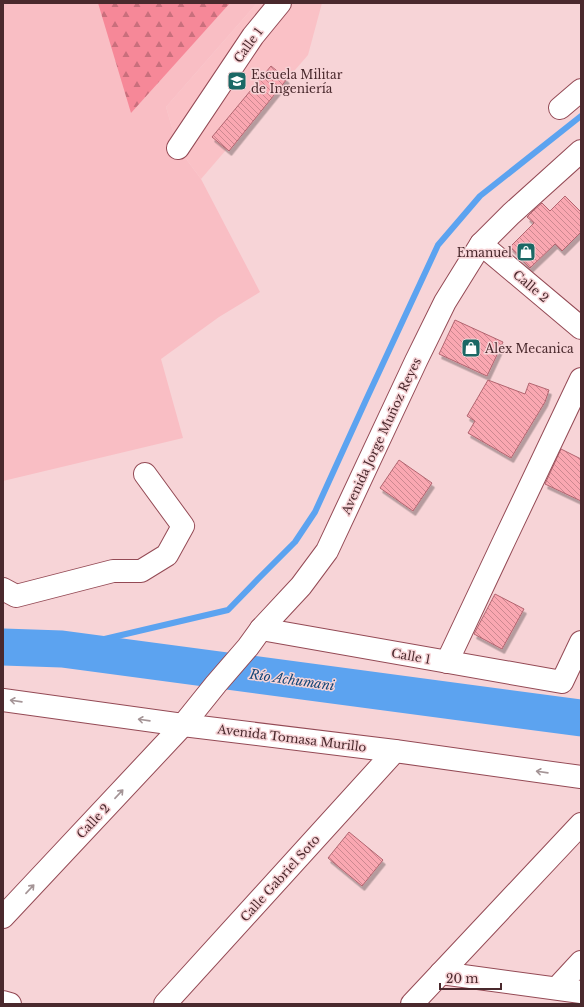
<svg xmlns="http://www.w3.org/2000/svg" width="584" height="1007" font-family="'Libre Baskerville',serif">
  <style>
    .built { fill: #fac1c6 }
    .grass { fill: #f9bec4 }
    .forest { fill: url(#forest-firs) }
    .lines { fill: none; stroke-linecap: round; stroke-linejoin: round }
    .stream { stroke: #5ca3f0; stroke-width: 6 }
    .river { stroke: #5ca3f0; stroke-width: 37 }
    .building { fill: url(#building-back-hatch); stroke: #b26570; filter: url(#shadow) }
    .minor-casing { stroke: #944a55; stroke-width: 24 }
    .major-casing { stroke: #944a55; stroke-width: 24 }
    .minor { stroke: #fff; stroke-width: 22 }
    .major { stroke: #fff; stroke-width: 22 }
    .oneway { stroke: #a49496 }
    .labels { text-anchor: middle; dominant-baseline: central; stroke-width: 3; stroke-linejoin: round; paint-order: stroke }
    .street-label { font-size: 12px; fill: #4a292d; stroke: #f7d4d7 }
    .poi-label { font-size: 12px; fill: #4a292d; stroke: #f7d4d7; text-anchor: start }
    .water-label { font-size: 13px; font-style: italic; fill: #144677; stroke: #f7d4d7 }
  </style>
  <defs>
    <pattern id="forest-firs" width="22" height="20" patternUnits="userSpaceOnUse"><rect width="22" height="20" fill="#f68898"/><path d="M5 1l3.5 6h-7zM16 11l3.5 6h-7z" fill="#c96f7c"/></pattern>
    <pattern id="building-back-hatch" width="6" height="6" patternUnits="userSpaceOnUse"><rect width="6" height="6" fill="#faa7b1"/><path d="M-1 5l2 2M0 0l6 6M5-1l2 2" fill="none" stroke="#cc8890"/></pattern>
    <filter id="shadow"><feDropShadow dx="2.5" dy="4.5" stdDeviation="0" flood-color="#0004"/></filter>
  </defs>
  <rect width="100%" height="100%" fill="#f7d4d7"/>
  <polygon class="built" points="257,3 322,3 308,55 201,179 178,148 166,107"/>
  <polygon class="grass" points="3,3 257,3 166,107 178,148 201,179 260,292 219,317 161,359 183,438 3,481"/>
  <polygon class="forest" points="98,3 230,3 131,113"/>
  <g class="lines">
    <polyline class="stream" points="62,649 228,610 258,579 295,542 315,512 366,400 438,245 480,196 581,116"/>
    <polyline class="river" points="3,647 62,649 581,718"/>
  </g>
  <g class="building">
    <polygon points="271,66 287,79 229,151 212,137"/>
    <polygon points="565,196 581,212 581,232 562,251 555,244 530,268 510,247 534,223 527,217 534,210 542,203 550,211"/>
    <polygon points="455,320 503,342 487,376 439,354"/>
    <polygon points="488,380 525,394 529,383 549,390 545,402 511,458 468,433 475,421 467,416"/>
    <polygon points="561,449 581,459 581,501 545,484"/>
    <polygon points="399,460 432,483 413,511 380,488"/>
    <polygon points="495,594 524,609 502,649 474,634"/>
    <polygon points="349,832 383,860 362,886 328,858"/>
  </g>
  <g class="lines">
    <g class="minor-casing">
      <g id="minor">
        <polyline points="560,108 581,90"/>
        <polyline points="178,148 253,36 280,3"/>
        <polyline points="481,244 581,328"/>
        <polyline points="3,589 16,596 113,571 141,571 167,555 183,526 145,474"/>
        <polyline points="261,629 562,682 581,642"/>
        <polyline points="447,662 504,541 581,379"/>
        <polyline points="3,917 183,725 216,684 248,647 261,629 301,586 327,551 416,361 445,302 481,244 511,214 581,151"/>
        <polyline points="441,973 581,992"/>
        <polyline points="557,988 581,962"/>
        <polyline points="3,1002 10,1004"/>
        <polyline points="165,1004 395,751"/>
        <polyline points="412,1004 581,824"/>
      </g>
    </g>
    <g class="major-casing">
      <polyline id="major" points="3,700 183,725 395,751 581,777"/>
    </g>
    <use href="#minor" class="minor"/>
    <use href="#major" class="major"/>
  </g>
  <defs><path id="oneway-shaft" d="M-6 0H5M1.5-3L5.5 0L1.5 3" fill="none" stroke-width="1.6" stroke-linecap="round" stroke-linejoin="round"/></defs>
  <g class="oneway">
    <use href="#oneway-shaft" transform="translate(16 701) rotate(-172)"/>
    <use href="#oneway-shaft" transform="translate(144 720) rotate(-172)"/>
    <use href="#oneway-shaft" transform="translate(542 772) rotate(-172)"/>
    <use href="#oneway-shaft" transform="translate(119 794) rotate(-47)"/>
    <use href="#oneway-shaft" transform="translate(30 889) rotate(-47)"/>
  </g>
  <defs>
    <g id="university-square" transform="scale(1)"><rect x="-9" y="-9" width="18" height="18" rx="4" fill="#1b6865" stroke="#f7d4d7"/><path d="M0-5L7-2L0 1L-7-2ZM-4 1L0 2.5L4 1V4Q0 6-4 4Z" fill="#fff"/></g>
    <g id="shop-square" transform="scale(1)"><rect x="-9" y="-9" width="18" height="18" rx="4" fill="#1b6865" stroke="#f7d4d7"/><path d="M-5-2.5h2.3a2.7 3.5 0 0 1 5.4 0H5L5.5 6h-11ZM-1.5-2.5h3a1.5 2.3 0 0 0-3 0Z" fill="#fff"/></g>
  </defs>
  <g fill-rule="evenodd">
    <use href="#university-square" x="237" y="81"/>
    <use href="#shop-square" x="526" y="252"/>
    <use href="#shop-square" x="471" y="348"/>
  </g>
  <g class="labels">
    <g class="street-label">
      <text transform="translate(248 45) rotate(-54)">Calle 1</text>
      <text transform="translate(531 286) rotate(40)">Calle 2</text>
      <text transform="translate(381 436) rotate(-65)">Avenida Jorge Muñoz Reyes</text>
      <text transform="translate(411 656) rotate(10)">Calle 1</text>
      <text transform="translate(292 738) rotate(7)">Avenida Tomasa Murillo</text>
      <text transform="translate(93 821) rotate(-47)">Calle 2</text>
      <text transform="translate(280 878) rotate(-48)">Calle Gabriel Soto</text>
    </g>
    <g class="poi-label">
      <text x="251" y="74">Escuela Militar<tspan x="251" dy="14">de Ingeniería</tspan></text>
      <text x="512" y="252" text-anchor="end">Emanuel</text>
      <text x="485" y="348">Alex Mecanica</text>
    </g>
    <g class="water-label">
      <text transform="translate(292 680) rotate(8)">Río Achumani</text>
    </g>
  </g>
  <rect width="584" height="1007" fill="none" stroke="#4a292d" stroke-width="8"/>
  <path d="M440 983v6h61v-6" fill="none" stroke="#4a292d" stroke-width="2"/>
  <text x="446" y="983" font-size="12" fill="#4a292d" stroke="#f7d4d7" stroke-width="3" paint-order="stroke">20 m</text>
</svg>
